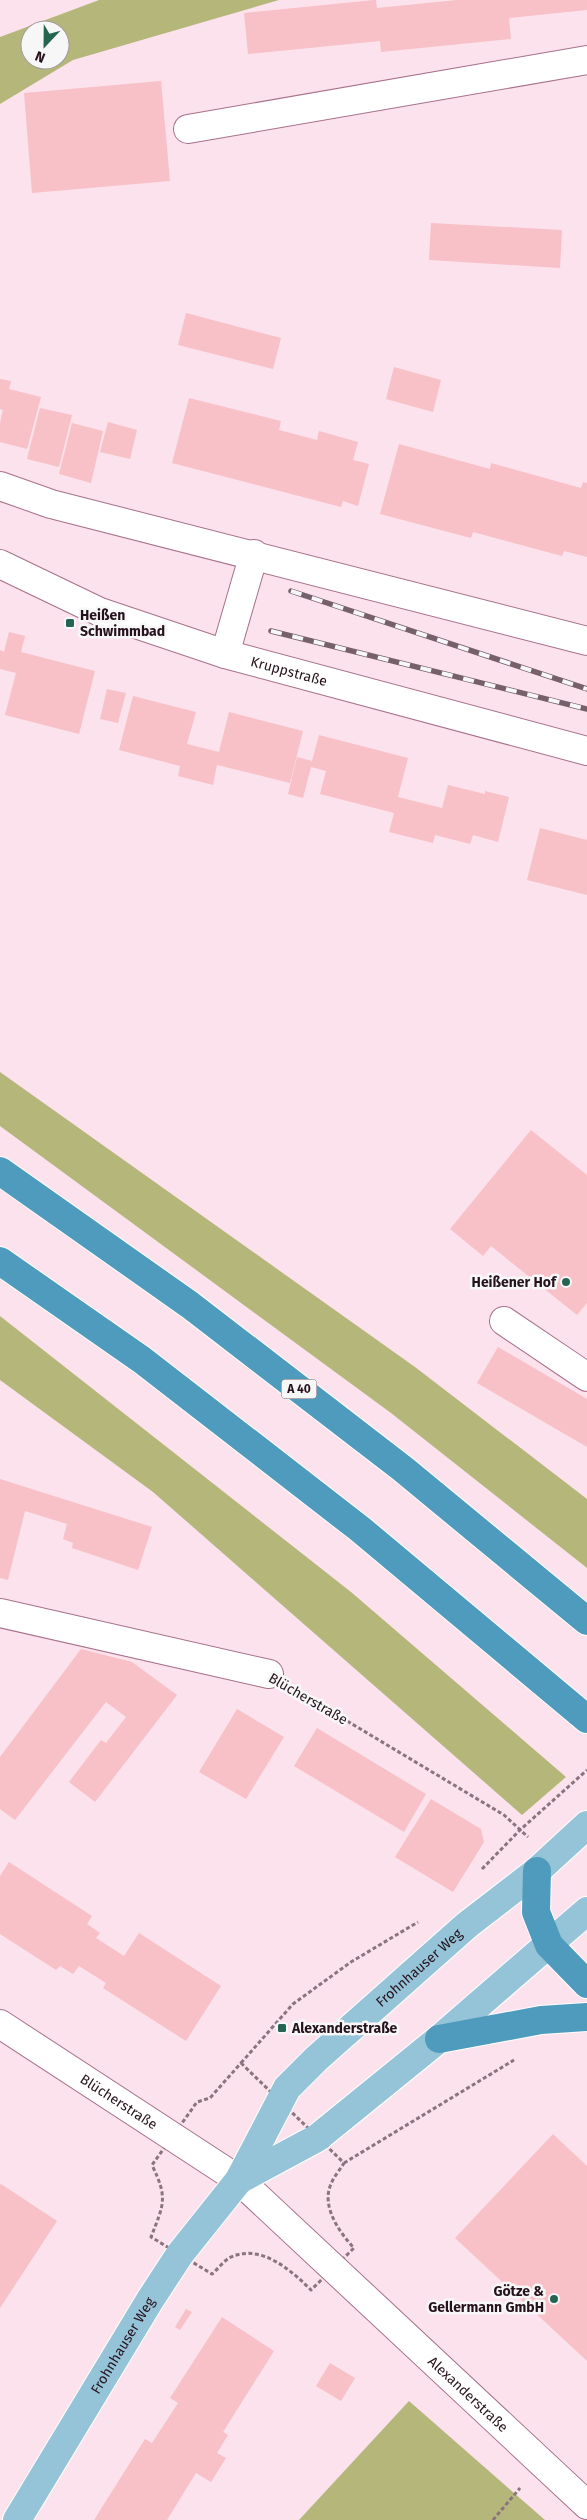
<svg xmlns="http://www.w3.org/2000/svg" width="587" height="2520" font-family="'Fira Sans',sans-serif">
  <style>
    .forest { fill: #b5b77a; fill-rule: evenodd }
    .building { fill: #f8c0c7 }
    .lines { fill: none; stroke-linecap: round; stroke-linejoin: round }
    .minor-casing { stroke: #a7718a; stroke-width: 30 }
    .major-casing { stroke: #fff; stroke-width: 30 }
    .highway-casing { stroke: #fff; stroke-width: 30 }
    .path { stroke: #8a747e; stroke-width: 3; stroke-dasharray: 4 2.5; stroke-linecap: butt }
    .minor { stroke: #fff; stroke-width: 28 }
    .major { stroke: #95c3d7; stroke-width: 28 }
    .highway { stroke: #4f9bbd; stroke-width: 28 }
    .rail-casing { stroke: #76616b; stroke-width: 5.5 }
    .rail { stroke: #f7f7f7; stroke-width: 4; stroke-dasharray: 11; stroke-linecap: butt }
    .poi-dot { fill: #256450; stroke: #f7f7f7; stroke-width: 2 }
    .labels { text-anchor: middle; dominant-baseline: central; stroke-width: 5; stroke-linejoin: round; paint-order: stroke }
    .shield { fill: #f7f7f7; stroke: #65575e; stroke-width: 1 }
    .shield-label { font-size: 12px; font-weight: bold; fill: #26121c }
    .poi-label { font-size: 14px; font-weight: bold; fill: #26121c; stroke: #f7f7f7; text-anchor: start }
    .street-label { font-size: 14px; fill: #26121c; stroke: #f7f7f7 }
  </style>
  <rect width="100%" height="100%" fill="#fbe2ed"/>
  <g class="forest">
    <path d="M99 0H279L73 60 0 104V37ZM30 30H60V60H30Z"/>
    <polygon points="0,1072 415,1367 587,1499 587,1568 391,1413 0,1126"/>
    <polygon points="0,1316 351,1592 566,1777 522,1815 153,1492 0,1380"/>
    <polygon points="409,2401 545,2520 299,2520"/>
  </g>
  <g class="building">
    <polygon points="374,0 376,0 377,8 457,0 587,0 587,10 509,18 511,39 381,52 380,41 248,54 244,13"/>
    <polygon points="161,81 170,181 32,193 24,93"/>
    <polygon points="431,223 562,230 560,268 429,260"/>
    <polygon points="186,313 281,338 273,369 178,345"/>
    <polygon points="394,367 441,380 433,412 386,399"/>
    <polygon points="0,379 11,381 9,389 41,397 27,449 0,442 0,423 3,410 0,409"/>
    <polygon points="189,398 281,421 279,430 317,440 319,431 358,442 353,460 369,464 358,506 343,501 341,507 172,463"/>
    <polygon points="40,408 72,415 59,467 27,459"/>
    <polygon points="108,422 137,430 130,459 100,452"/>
    <polygon points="72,423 103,431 91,483 59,474"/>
    <polygon points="399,444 490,469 491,463 581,488 583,482 587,483 587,557 564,551 562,556 473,532 471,538 380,514"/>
    <polygon points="9,632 25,636 21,652 95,671 79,734 5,715 16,673 0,669 0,650 4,652"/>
    <polygon points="107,689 126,693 118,723 100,719"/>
    <polygon points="133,696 196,712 187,744 219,752 229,712 303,731 290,783 217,765 213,785 178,776 180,766 119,750"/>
    <polygon points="319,735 408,758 398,797 442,808 448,785 485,794 485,791 509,797 498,842 473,835 470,844 435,835 433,843 389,832 394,813 320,794 326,771 311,767 303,798 288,794 297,757 312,761"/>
    <polygon points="540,828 587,840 587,895 527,880"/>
    <polygon points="531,1130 587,1175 587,1303 577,1315 491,1246 483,1256 450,1229"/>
    <polygon points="498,1347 587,1399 587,1447 477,1383"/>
    <polygon points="0,1479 152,1527 138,1570 72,1548 73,1543 63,1539 67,1524 25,1511 8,1580 0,1578"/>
    <polygon points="81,1649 132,1662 177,1695 95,1802 69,1782 101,1740 106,1743 126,1717 106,1702 15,1820 0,1809 0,1757"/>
    <polygon points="237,1709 284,1737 246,1799 199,1772"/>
    <polygon points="317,1728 426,1794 404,1832 294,1766"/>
    <polygon points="431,1799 481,1829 484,1842 453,1892 395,1857"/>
    <polygon points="9,1862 92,1916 87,1924 100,1933 96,1938 124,1956 139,1933 221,1986 186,2041 103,1988 106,1983 79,1966 73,1974 60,1966 56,1970 0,1934 0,1876"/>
    <polygon points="553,2134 587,2166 587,2361 455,2238"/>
    <polygon points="1,2184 57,2221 0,2308 0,2185"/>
    <polygon points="186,2309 192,2312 180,2330 175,2327"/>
    <polygon points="222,2317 274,2351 223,2432 228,2435 217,2453 226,2458 211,2482 196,2473 167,2520 94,2520 145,2439 152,2443 178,2403 170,2398"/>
    <polygon points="330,2363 355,2378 341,2401 316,2386"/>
  </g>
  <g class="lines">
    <g class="minor-casing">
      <g id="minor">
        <polyline points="188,129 587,60"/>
        <polyline points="0,486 51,504 587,641"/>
        <path id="s1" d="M0 564 100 612 225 654 587 751"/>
        <polyline points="225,654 254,554"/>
        <polyline points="504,1321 587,1377"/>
        <polyline points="0,1613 269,1674"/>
        <path id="s2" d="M0 2024 239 2180 587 2505"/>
      </g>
    </g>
    <g class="major-casing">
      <g id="major">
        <polyline points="239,2180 317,2138 439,2039 587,1911"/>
        <path id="s3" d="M17 2520 150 2300 180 2254 239 2180 287 2088 316 2059 467 1925 537 1871 587 1825"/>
      </g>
    </g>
    <g class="highway-casing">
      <g id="highway">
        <polyline points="0,1171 190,1305 403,1469 587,1621"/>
        <polyline points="0,1261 142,1360 360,1529 587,1719"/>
        <polyline points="537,1871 536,1912 549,1945 587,1984"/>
        <polyline points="439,2039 541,2020 587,2017"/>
      </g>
    </g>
    <g class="path">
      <polyline points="297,1691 504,1815 528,1837"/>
      <polyline points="482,1869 520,1830 587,1770"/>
      <path d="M241 2063 344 2163C340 2170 334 2176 331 2184 321 2206 339 2232 354 2248L311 2290C292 2271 260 2242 229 2258 223 2262 217 2270 212 2274L151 2237C164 2204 168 2198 152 2165L197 2102 210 2098Z"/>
      <polyline points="241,2063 293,2004 351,1962 418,1922"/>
      <polyline points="344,2163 514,2060"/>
      <polyline points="493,2520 520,2488"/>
    </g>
    <use href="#minor" class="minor"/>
    <use href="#major" class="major"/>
    <use href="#highway" class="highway"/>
    <g class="rail-casing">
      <g id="rail">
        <polyline points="291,591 587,689"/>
        <polyline points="271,631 587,709"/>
      </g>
    </g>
    <use href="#rail" class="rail"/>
  </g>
  <g class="poi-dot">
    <rect x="65" y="618" width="10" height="10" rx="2.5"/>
    <circle cx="566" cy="1282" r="5"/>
    <rect x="277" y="2023" width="10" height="10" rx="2.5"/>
    <circle cx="554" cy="2299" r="5"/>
  </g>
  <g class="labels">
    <rect class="shield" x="281.5" y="1379.5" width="35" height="19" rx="4"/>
    <g class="shield-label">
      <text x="299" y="1389">A 40</text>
    </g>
    <g class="poi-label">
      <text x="80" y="615">Heißen<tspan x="80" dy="16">Schwimmbad</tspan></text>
      <text x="556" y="1282" text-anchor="end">Heißener Hof</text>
      <text x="292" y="2028">Alexanderstraße</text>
      <text x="544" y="2291" text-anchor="end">Götze &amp;<tspan x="544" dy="16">Gellermann GmbH</tspan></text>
    </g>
    <g class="street-label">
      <text stroke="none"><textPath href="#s1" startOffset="309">Kruppstraße</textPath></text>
      <text transform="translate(308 1699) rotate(30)">Blücherstraße</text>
      <text stroke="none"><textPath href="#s3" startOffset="689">Frohnhauser Weg</textPath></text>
      <text stroke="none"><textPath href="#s2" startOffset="142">Blücherstraße</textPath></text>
      <text stroke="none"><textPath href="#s3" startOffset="204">Frohnhauser Weg</textPath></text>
      <text stroke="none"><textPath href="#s2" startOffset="599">Alexanderstraße</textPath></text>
    </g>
  </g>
  <g transform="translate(45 45) rotate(202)"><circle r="24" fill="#f7f7f7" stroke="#a39b9f"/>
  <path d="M0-4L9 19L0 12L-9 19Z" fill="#256450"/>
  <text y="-8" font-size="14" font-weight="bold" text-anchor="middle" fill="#26121c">N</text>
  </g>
</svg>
